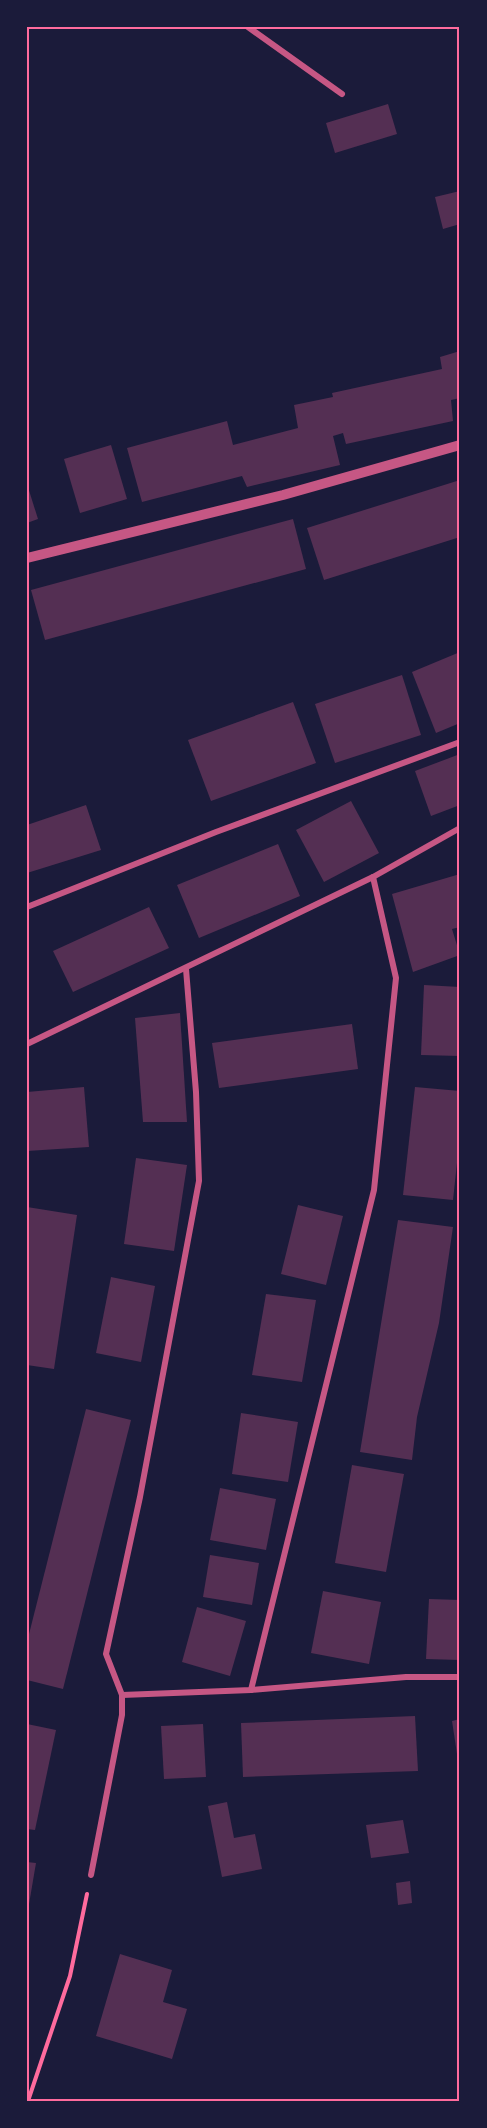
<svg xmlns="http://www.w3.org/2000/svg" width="487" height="2128" font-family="Roboto,sans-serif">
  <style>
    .building { fill: #542f53 }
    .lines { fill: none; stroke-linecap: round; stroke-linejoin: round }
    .path { stroke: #ff6b9d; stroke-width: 4 }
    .minor { stroke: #c65784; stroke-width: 6 }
    .tertiary { stroke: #c65784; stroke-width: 10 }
    .neatline { fill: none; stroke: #ff6b9d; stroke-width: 2 }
  </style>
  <rect width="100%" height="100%" fill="#1b1b3a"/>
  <g class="building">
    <polygon points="388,104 397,134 335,153 326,123"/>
    <polygon points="460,191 460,224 443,229 435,197"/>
    <polygon points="460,351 460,398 451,400 453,421 346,444 343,433 333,436 340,465 247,487 242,476 142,502 127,448 227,421 233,445 298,428 294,405 333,397 332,393 442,369 440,357"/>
    <polygon points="111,445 127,499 80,513 64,459"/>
    <polygon points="460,480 460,537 324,580 307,528"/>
    <polygon points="27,484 38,519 27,523"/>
    <polygon points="293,519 306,569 45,640 31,590"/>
    <polygon points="460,652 460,723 436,733 412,672"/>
    <polygon points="402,675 421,735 335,763 315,704"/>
    <polygon points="293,702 316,763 211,801 188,740"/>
    <polygon points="460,754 460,805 431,816 415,771"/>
    <polygon points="351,801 379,853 324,882 296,830"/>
    <polygon points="86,805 101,850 27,873 27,825"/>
    <polygon points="278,844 300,896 199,938 177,885"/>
    <polygon points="460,874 460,927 452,929 460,955 413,972 392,894"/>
    <polygon points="149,907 169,948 73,992 53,951"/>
    <polygon points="424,985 460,987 460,1056 421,1055"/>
    <polygon points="180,1013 187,1122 143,1122 135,1018"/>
    <polygon points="352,1024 358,1069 219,1088 212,1043"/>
    <polygon points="84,1087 89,1147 27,1151 27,1092"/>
    <polygon points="415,1087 460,1091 460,1135 453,1200 403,1195"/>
    <polygon points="136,1158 187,1165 174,1251 124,1244"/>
    <polygon points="298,1205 343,1216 326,1285 281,1274"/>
    <polygon points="27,1207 77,1215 54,1369 27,1365"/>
    <polygon points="398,1220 453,1227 439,1323 417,1417 412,1460 360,1452"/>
    <polygon points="111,1277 155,1286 141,1362 96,1353"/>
    <polygon points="266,1294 316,1300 302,1382 252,1375"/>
    <polygon points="86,1409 131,1420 63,1689 27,1680 27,1642"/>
    <polygon points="241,1413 298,1422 288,1482 232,1474"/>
    <polygon points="352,1465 404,1474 386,1572 335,1563"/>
    <polygon points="220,1488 276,1499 266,1550 210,1540"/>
    <polygon points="210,1555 259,1563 252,1605 203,1597"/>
    <polygon points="323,1591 381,1602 369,1664 311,1653"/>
    <polygon points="429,1599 460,1600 460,1660 426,1659"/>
    <polygon points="197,1607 246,1621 230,1676 182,1662"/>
    <polygon points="415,1716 418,1771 243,1777 241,1723"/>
    <polygon points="460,1719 460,1767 459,1767 452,1721"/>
    <polygon points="27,1724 56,1730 35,1830 27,1829"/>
    <polygon points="203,1724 206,1777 164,1779 161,1726"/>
    <polygon points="227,1802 234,1838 255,1834 262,1869 222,1877 208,1806"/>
    <polygon points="403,1820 409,1853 371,1858 366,1825"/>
    <polygon points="27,1862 36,1863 28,1910 27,1910"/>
    <polygon points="410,1881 412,1903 398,1905 396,1883"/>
    <polygon points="120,1954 172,1970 163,2002 187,2009 172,2059 96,2036"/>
  </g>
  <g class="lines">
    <polyline class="path" points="28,2101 70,1976 87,1894"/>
    <g class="minor">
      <polyline points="248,27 342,94"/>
      <polyline points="27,907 216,832 460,742"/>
      <polyline points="27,1044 373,877 460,828"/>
      <polyline points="251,1690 374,1190 396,978 373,877"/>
      <polyline points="122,1695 251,1690 406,1677 460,1677"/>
      <polyline points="91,1875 122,1715 122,1695 106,1654 140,1497 199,1181 196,1092 186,969"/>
    </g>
    <polyline class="tertiary" points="27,558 283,495 460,445"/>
  </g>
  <rect width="487" height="2128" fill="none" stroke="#1b1b3a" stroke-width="57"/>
  <rect x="28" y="28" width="430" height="2072" class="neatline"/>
</svg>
